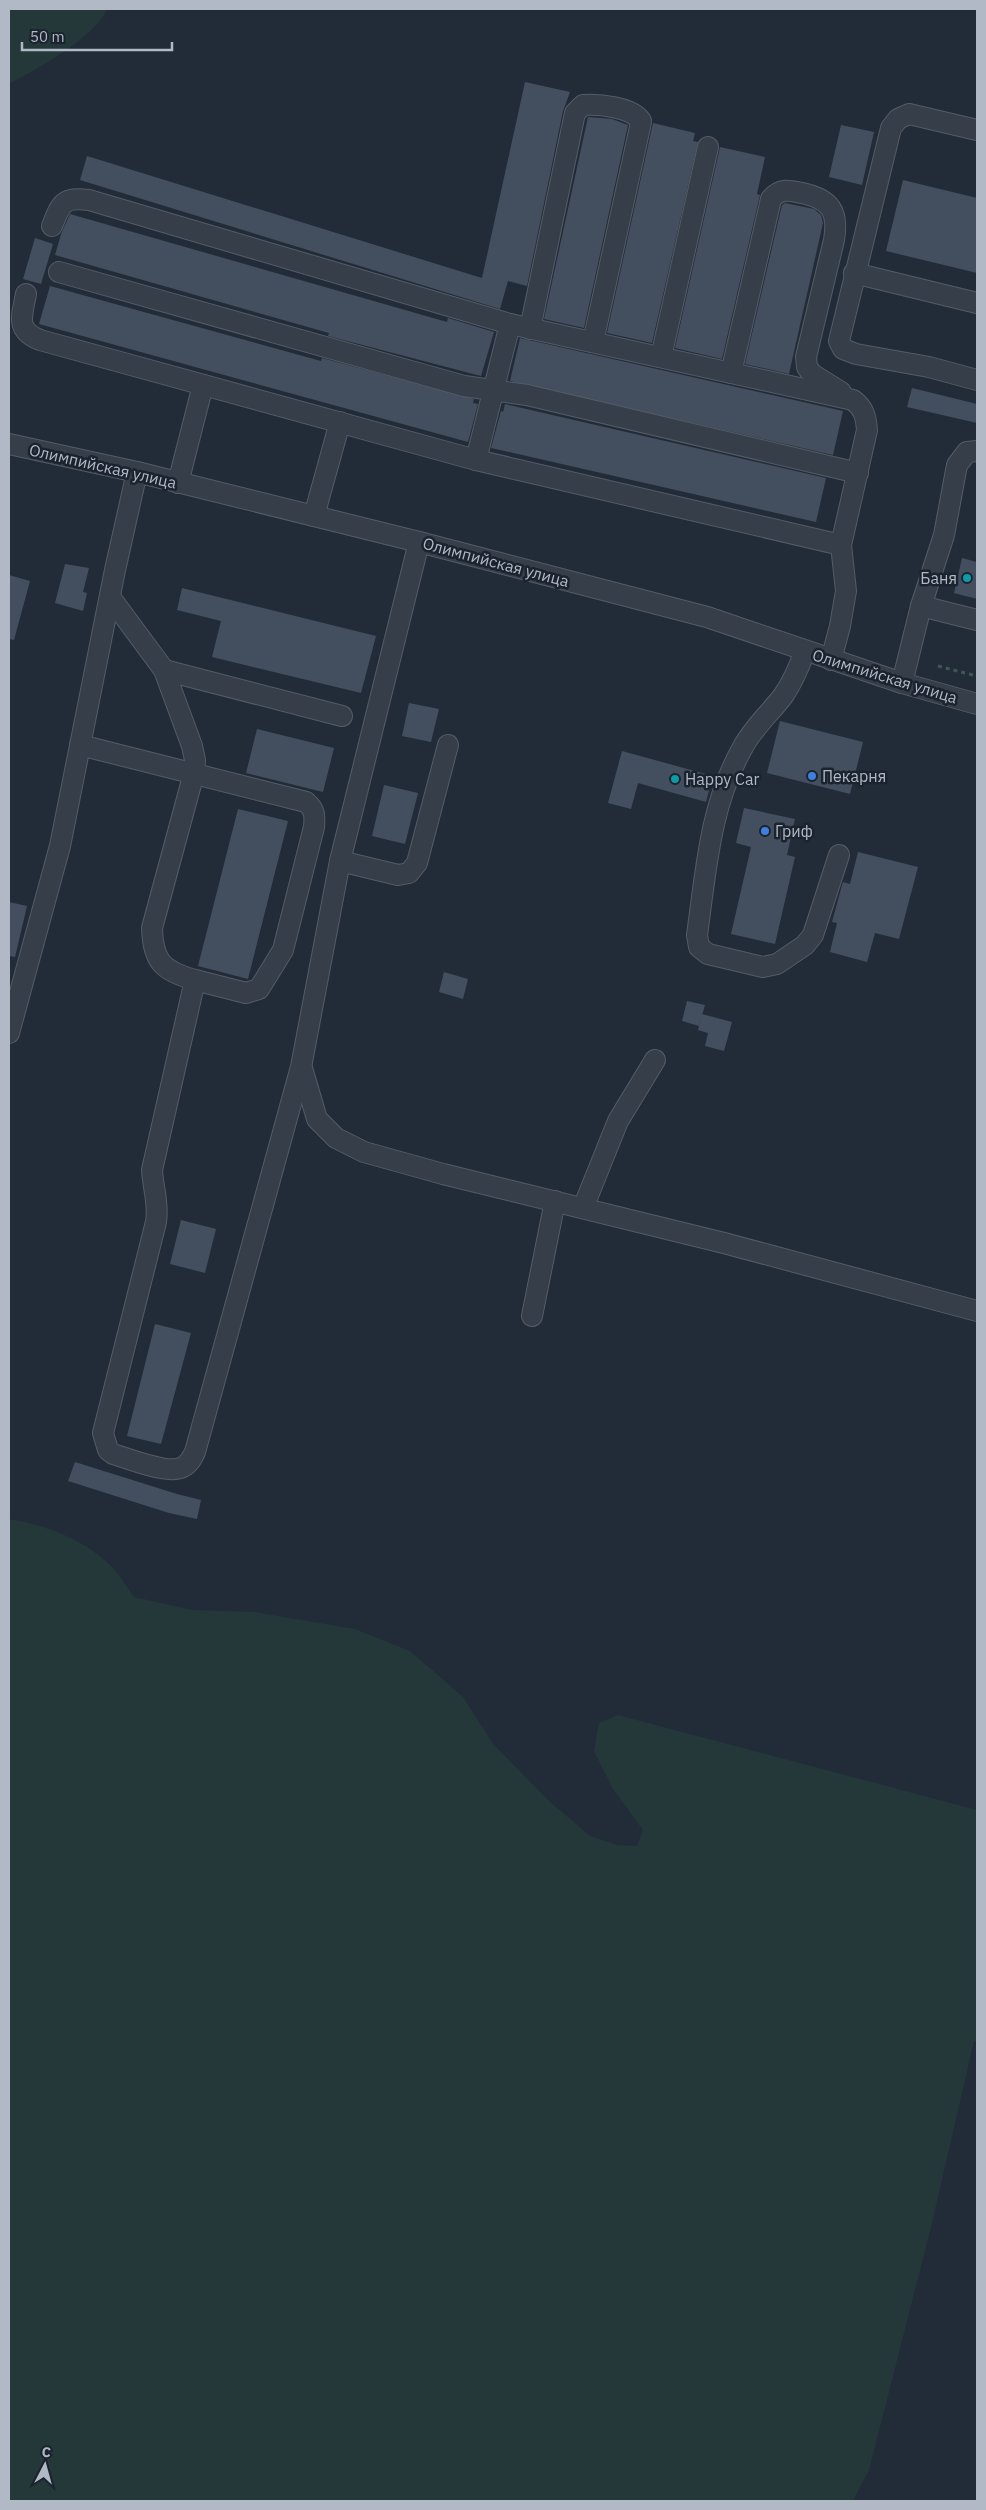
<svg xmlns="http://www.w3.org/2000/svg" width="986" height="2510" font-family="'IBM Plex Sans',sans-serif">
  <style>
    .green { fill: #24383a }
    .building { fill: #434f5e }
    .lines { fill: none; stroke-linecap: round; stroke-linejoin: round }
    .minor-casing { stroke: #545c67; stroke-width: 22 }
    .path { stroke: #425558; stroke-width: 3; stroke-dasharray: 4 4; stroke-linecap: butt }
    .minor { stroke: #363e4a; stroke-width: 20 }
    .culture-dot { fill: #0f9aa8; stroke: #1b232e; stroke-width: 2 }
    .shop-dot { fill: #3f7fe0; stroke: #1b232e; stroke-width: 2 }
    .labels { text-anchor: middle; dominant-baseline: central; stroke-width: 5; stroke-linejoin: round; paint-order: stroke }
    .street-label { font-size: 16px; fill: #b1b9c6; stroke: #1b232e }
    .poi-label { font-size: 16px; fill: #b1b9c6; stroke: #1b232e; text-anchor: start }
  </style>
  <rect width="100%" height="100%" fill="#222c39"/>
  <g class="green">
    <path d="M9 9H107C93 39 38 68 9 84Z"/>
    <path d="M9 1519C45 1525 81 1538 108 1563 118 1572 126 1586 134 1597L192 1610 254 1612 355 1629 410 1651 463 1697 493 1744 550 1802 590 1836 617 1845 637 1846 643 1830 613 1789 594 1751 599 1723 618 1715 977 1810V2041H974L931 2227 869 2470 853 2501H9Z"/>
  </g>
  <g class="building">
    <polygon points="525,82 570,92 563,111 527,286 508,281 500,309 80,180 87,156 482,278"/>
    <polygon points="588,117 612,119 628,125 584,328 544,319"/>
    <polygon points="653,123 695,133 693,141 698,142 652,343 607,333"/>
    <polygon points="841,125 874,132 862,185 829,177"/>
    <polygon points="720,147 765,157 757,194 760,195 722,359 675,348"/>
    <polygon points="903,180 977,198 977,273 886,251"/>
    <polygon points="785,203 814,209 821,215 823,223 789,374 745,364 782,205"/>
    <polygon points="70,214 447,322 448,318 494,332 481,376 328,336 329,333 55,255 61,234"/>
    <polygon points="35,238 53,244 41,284 23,279"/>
    <polygon points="50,286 321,361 322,358 474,399 473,403 478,404 468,442 39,324"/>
    <polygon points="520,338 843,411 833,455 510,381"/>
    <polygon points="912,388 977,404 977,423 907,407"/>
    <polygon points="505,404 826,478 816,522 491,448 501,411 503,412"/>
    <polygon points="962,558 977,562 977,599 954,593"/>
    <polygon points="65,564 89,568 83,592 87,593 83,611 55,603"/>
    <polygon points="9,575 30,581 14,640 9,639"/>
    <polygon points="182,588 376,636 361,693 212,657 221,621 177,610"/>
    <polygon points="409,703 439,709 431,742 402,736"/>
    <polygon points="780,721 863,742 850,794 767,773"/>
    <polygon points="257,729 334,748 323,792 246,773"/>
    <polygon points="622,751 713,776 706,802 638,783 631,809 608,803"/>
    <polygon points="384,785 418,793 405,844 372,836"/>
    <polygon points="744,808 795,819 787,855 795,857 775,944 731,934 751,847 736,843"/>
    <polygon points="238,809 288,821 248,979 198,966"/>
    <polygon points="858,852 918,867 899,939 875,933 867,962 830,952 837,923 832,922 842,885 843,882 850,884"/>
    <polygon points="9,902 27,906 15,957 9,956"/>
    <polygon points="444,972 468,979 463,999 439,992"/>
    <polygon points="687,1001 705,1005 699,1026 682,1021"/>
    <polygon points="702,1014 732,1022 724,1051 705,1046 708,1033 698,1030"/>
    <polygon points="181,1220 216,1229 205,1273 170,1264"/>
    <polygon points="155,1324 191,1333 161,1444 127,1436"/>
    <polygon points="75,1462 177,1494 201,1500 197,1519 169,1513 68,1481"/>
  </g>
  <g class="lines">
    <g class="minor-casing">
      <g id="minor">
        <polyline points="977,130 909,114 898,119 891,128 839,341 843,349 856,354 929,367 977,380"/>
        <path d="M52 226C61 203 63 197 89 200L510 324 853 400C864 408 866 417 867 430L841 545 846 591 840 626 831 660"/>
        <polyline points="59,272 464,386 527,395 858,473"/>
        <polyline points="854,273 977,303"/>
        <path d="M26 294C22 316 15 330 40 340L476 460 841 545"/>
        <path d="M530 329 575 113 583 105C599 104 632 107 641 121L640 127 593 342"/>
        <polyline points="661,357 708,147"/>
        <path d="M731 373 771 199C780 188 789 190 802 193 830 199 839 211 834 240L806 357 807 367 812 374 841 392"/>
        <polyline points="9,444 137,472 419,542 707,617 902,683 977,704"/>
        <polyline points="476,460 510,324"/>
        <polyline points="178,483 203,385"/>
        <polyline points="314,516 340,422"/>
        <path d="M110 597 164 670 192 746 195 760 194 773 152 928C153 962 163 971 195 980L152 1170C153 1189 159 1203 156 1222L103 1433 108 1450 113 1454C130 1459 168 1475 183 1467 189 1464 192 1458 195 1452L301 1067 340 861 419 542"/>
        <polyline points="921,606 977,620"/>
        <path d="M805 651C799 667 793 682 783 696 770 713 753 728 743 747 710 804 706 871 697 935L699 947 708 954 763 967 777 964 805 945 813 935 839 855"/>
        <polyline points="164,670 342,716"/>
        <polyline points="902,683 921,606 944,535 957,465 967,452 977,451"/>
        <path d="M80 745 306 802C315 810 315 815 314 827L283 950 259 989 246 993 195 980"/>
        <polyline points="340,861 398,875 409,873 417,863 448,745"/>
        <polyline points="9,1033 60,846 115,570 137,472"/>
        <polyline points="302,1068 317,1119 336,1138 364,1152 443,1174 724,1243 977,1311"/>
        <polyline points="583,1208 618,1121 655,1060"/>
        <polyline points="532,1316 555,1201"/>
      </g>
    </g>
    <polyline class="path" points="938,666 977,676"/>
    <use href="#minor" class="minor"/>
  </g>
  <g class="culture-dot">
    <circle cx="967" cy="578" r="5"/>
    <circle cx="675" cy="779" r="5"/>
  </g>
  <g class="shop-dot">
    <circle cx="812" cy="776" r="5"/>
    <circle cx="765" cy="831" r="5"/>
  </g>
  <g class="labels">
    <g class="street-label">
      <text transform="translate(103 466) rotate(13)">Олимпийская улица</text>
      <text transform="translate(496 562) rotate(15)">Олимпийская улица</text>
      <text transform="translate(885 676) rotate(17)">Олимпийская улица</text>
    </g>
    <g class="poi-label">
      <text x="957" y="578" text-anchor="end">Баня</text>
      <text x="822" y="776">Пекарня</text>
      <text x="685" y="779">Happy Car</text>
      <text x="775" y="831">Гриф</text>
    </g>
  </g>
  <rect width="986" height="2510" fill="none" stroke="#b1b9c6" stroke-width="20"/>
  <g transform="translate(45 2465) rotate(6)" stroke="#1b232e" stroke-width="4" paint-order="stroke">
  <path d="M0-4L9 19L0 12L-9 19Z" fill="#b1b9c6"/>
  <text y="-8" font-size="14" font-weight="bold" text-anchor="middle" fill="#b1b9c6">С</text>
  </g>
  <path d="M22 42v8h150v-8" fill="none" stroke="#b1b9c6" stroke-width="2.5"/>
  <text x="30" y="42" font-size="15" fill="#b1b9c6" stroke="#1b232e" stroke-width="4" paint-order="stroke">50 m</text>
</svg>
